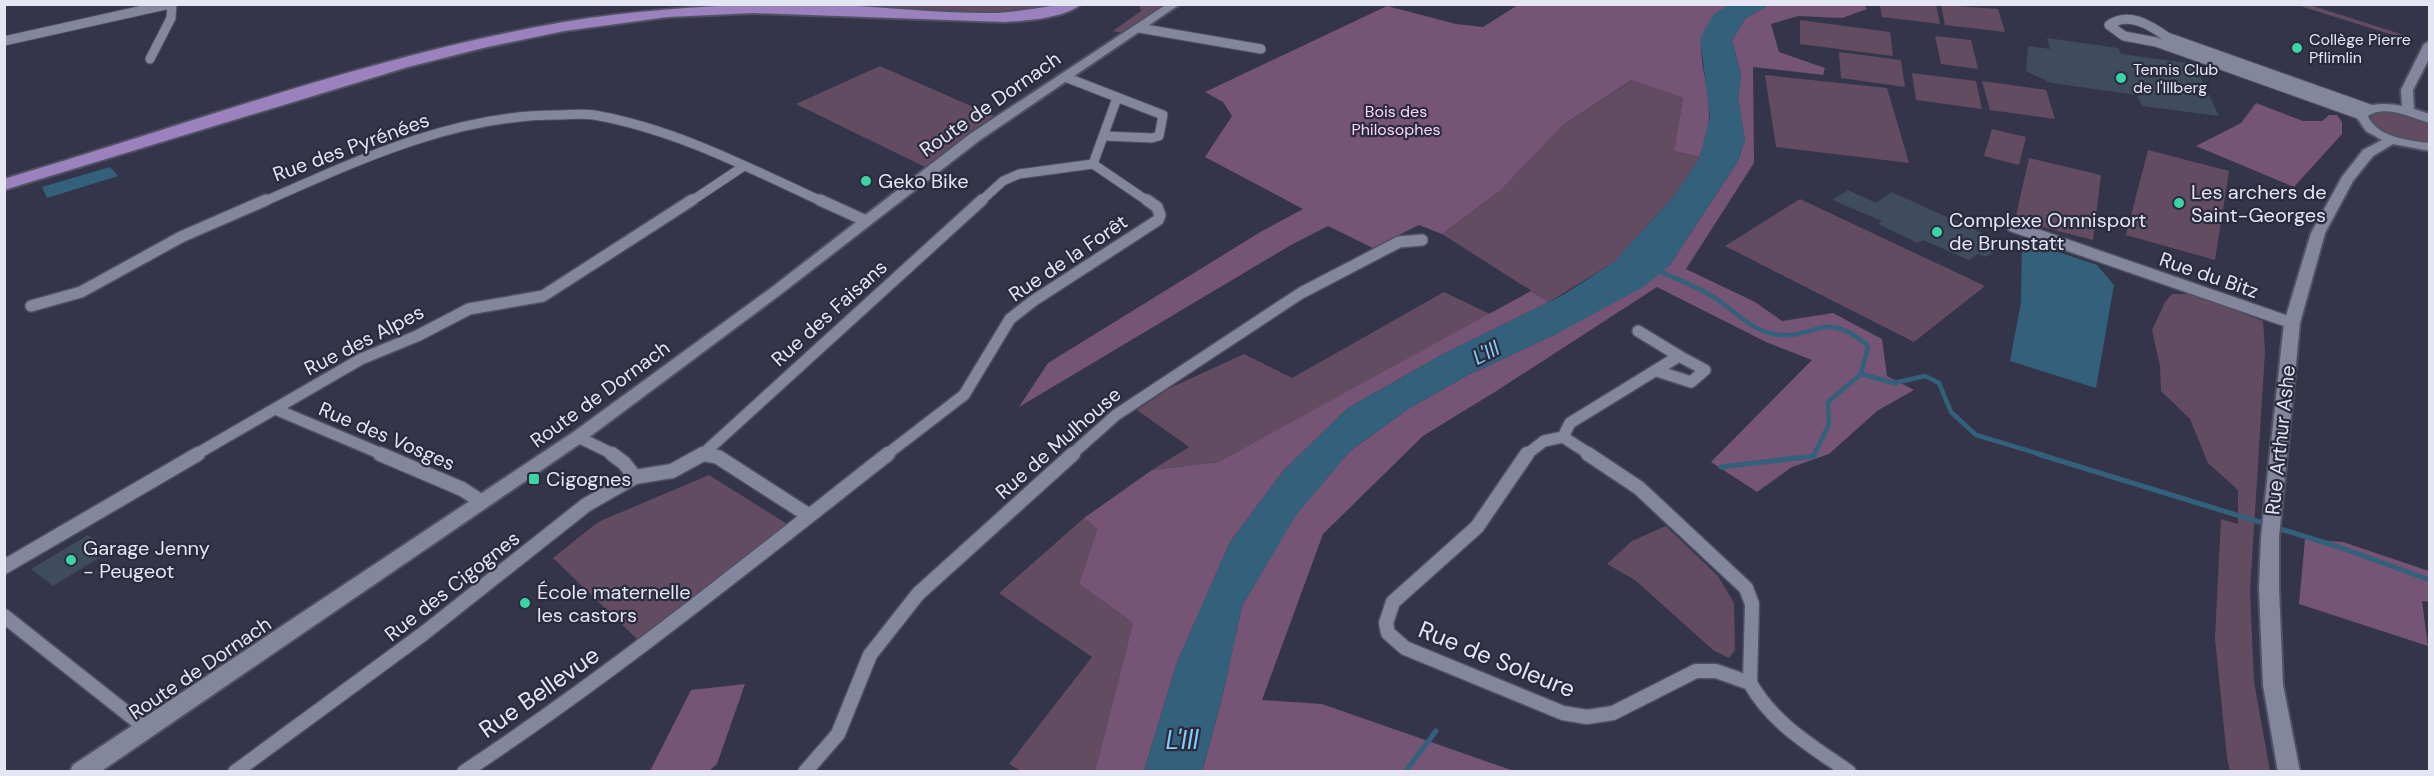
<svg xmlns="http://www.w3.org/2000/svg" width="2434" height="776" font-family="'DM Sans',sans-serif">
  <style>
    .green { fill: #634c62 }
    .forest { fill: #755475 }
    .water { fill: #33617b }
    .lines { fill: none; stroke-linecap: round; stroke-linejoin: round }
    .stream-far1 { stroke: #33617b; stroke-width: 4.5 }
    .stream { stroke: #33617b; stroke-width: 5 }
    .building { fill: #3f4c5e }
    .street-far2-casing { stroke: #505162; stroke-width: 11 }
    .street-far1-casing { stroke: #505162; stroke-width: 14 }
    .street-casing { stroke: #505162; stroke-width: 17 }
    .secondary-casing { stroke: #505162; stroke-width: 4 }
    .highway-casing { stroke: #505162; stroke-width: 4 }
    .street-far2 { stroke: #84869e; stroke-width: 9 }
    .street-far1 { stroke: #84869e; stroke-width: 11 }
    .street { stroke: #84869e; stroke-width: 14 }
    .secondary { fill: #84869e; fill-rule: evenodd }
    .highway { fill: #9b81be; fill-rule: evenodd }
    .poi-dot { fill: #3cd4a4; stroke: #2a2b3f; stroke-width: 2 }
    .labels { text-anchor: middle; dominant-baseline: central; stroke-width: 4.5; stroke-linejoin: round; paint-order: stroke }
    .far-poi-label { font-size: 16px; fill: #e4e6f3; stroke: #2a2b3f; text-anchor: start }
    .far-park-label { font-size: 16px; fill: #ffd2fe; stroke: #2a2b3f }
    .street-label { font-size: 20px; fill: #e4e6f3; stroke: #2a2b3f }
    .poi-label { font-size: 20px; fill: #e4e6f3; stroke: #2a2b3f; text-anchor: start }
    .water-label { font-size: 21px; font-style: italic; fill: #84cdf9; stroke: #2a2b3f }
    .near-street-label { font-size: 24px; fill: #e4e6f3; stroke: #2a2b3f }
    .near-water-label { font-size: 26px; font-style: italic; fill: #84cdf9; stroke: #2a2b3f }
  </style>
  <rect width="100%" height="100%" fill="#34354a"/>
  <g class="green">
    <path d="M889 4 1063 5C1005 19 946 10 887 7Z"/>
    <polygon points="1139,5 1164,5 1122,33 1113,31 1141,11"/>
    <polygon points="1880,5 1936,5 1940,24 1882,17"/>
    <polygon points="1941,5 1998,9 2005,32 1945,25"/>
    <polygon points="2297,5 2310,5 2410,37 2396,36"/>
    <polygon points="1800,20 1890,32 1893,56 1800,44"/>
    <polygon points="1935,36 1971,40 1978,69 1941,64"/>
    <polygon points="1839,52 1901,60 1905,87 1841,78"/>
    <polygon points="880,66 996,117 925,167 796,104"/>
    <polygon points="1912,73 1976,81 1982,109 1916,100"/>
    <polygon points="1765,75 1887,88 1909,163 1776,147"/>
    <polygon points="1633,80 1683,98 1674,151 1700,157 1674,196 1614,262 1549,302 1442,234 1501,190 1564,124"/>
    <polygon points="1982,81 2046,90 2055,119 1990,110"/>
    <path d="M2385 112 2409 116 2429 124V141C2411 142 2378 137 2370 118L2374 114Z"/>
    <polygon points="1992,129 2026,137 2019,165 1984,156"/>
    <polygon points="2148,150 2229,171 2215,260 2126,235"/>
    <polygon points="2029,158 2101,175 2093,240 2015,220"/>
    <polygon points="1800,199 1985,286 1914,342 1725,246"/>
    <polygon points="1444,292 1490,314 1218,462 1152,470 1189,447 1137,410 1170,388 1244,354 1292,378"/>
    <polygon points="2172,294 2191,294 2263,321 2265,351 2250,591 2254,682 2270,771 2230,771 2227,758 2215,638 2221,519 2238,524 2238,490 2208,463 2190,419 2161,391 2160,366 2152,330 2165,302"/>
    <polygon points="709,475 787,524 638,640 553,558 598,522"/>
    <polygon points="1084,518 1097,529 1079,584 1133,623 1095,771 1021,771 1009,764 1092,657 999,593"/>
    <polygon points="1666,526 1718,576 1734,603 1735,650 1729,658 1713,650 1635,580 1607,564 1632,541"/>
  </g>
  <g class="forest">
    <path d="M1518 5H1729C1681 36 1710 69 1709 115 1709 129 1703 144 1700 157L1674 151 1683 98 1632 80 1564 124 1501 190 1442 234 1419 225 1373 248 1328 226 1291 245 1019 407 1048 363 1262 231 1303 209 1205 157 1232 116 1223 102 1205 92 1387 6 1456 24 1483 27Z"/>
    <polygon points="1769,5 1864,5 1867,9 1842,18 1798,16 1771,24 1779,52 1825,68 1823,75 1753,67 1754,163 1686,269 1755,302 1782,321 1833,313 1882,339 1887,376 1914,390 1877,411 1829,454 1792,467 1757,492 1711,462 1812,360 1766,342 1657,287 1498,390 1423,436 1323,534 1262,700 1322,704 1514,771 1202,772 1221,702 1242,606 1296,514 1350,451 1408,409 1468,375 1556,334 1670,265 1738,161 1745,140 1738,98 1741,75 1732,40 1746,18"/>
    <polygon points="2256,103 2303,121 2322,121 2329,115 2337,115 2342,122 2342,134 2294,187 2196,146 2241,123"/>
    <polygon points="1531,291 1549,302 1445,353 1348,408 1284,470 1230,542 1176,665 1144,771 1095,771 1133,623 1079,584 1097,529 1084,518 1152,470 1218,462"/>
    <polygon points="2305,539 2343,542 2429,571 2429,602 2422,601 2428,646 2299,604"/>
    <polygon points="745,684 717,764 709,771 650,771 691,690"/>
  </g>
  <g class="water">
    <polygon points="1729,5 1769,5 1746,18 1732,40 1741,75 1738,98 1745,140 1738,161 1670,265 1645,286 1556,334 1468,375 1408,409 1350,451 1296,515 1242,606 1221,702 1202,771 1144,771 1176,665 1230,542 1284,470 1348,408 1445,353 1563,295 1614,262 1674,196 1700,157 1710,116 1700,38 1714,14"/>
    <polygon points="110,167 118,176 47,198 42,187"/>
    <polygon points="2022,240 2097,265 2114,285 2096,388 2010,361 2021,302"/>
  </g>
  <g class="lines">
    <g class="stream-far1">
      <path d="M1657 270C1676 279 1697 286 1715 298 1733 309 1748 327 1769 333 1812 345 1823 305 1868 346L1861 374 1828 402 1829 424 1814 455"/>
      <polyline points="1861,374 1894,383 1925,376 1939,383 1951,412 1976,435 2043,455"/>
    </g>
    <g class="stream">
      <polyline points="2038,454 2266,524"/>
      <polyline points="1721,467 1814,456 1815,454"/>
      <polyline points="2274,527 2339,547 2430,580"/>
      <polyline points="1405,772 1436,731"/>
    </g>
  </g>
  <g class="building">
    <polygon points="2047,38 2118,48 2121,54 2194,64 2219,116 2142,106 2137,95 2051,83 2026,71 2028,46 2050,49"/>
    <polygon points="1848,190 1876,203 1892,192 1997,240 1988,246 1997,250 1985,257 1978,254 1969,260 1923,240 1918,243 1878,224 1882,221 1832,200"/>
    <polygon points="88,535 110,551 53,586 31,569"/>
  </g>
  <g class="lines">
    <g class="street-far2-casing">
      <g id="street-far2">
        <polyline points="1139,28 1261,49"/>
        <polyline points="4,41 170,4"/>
        <polyline points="150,59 171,18 172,4"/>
        <polyline points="1065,77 1163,115 1159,136 1152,138 1104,136"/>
        <path d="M2361 115 2156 42 2124 36 2109 25C2128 11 2150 25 2167 37L2370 109"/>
        <polyline points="1093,164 1117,98"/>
        <polyline points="1093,164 1149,202"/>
        <path d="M263 202C356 161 453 115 557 115 569 115 582 113 594 115 675 129 749 168 823 202"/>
        <polyline points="690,202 744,166"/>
        <polyline points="980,202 1003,181 1019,174 1093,164"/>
      </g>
    </g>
    <g class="street-far1-casing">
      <g id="street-far1">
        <polyline points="820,200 866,221"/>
        <polyline points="2012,226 2292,323"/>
        <polyline points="31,306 81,292 181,237 266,200"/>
        <polyline points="1638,331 1679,356"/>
        <polyline points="275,409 384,455"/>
        <polyline points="578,437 615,455"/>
        <polyline points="1563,437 1591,455"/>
        <polyline points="195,455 361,359 417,336 469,309 543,296 692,200"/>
        <polyline points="700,455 703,454"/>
        <polyline points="710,455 703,454 982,200"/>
        <polyline points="886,455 964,395 1010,319 1033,301 1158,220 1160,215 1157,207 1147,200"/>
        <polyline points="1071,455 1116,415 1301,293 1399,242 1422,240"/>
        <polyline points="1526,455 1544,441 1563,437 1570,423 1679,356 1705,370 1691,382 1657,371"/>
      </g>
    </g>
    <g class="street-casing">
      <g id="street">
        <polyline points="380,454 462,489 482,502"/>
        <polyline points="612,454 624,463 635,477"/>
        <polyline points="703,454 718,457 808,515"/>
        <path d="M1527 454 1477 527 1393 602 1386 623 1388 633 1405 648 1563 713 1587 717 1613 713 1696 671H1716L1750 683C1773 724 1812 746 1849 772"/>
        <polyline points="1588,454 1639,488 1746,588 1752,604 1750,683"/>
        <polyline points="4,567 198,454"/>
        <polyline points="4,616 147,729"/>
        <polyline points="235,772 423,634 586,505 635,477 672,471 703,454"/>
        <path d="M464 772C612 674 749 563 888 454"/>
        <polyline points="805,772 838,734 870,655 918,594 1073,454"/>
      </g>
    </g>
    <g class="secondary-casing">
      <g id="secondary">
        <polygon points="1167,4 1180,4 980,140 781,294 584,441 100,772 70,772 73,765 572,433 771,288 970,134"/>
        <path d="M2430 41V57L2413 90 2414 109 2430 114V123C2411 118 2386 104 2368 116 2376 137 2410 141 2430 143V151L2393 144 2373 156 2353 181 2325 233 2300 323 2279 537V588L2283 685 2300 772H2278L2263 685 2259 588 2261 537 2284 323 2311 233 2342 177 2363 150 2382 140 2366 131 2355 115C2366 102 2386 103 2402 106L2401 90 2424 44Z"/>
      </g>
    </g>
    <g class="highway-casing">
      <path id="highway" d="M818 4C875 6 932 13 989 13 1020 13 1050 4 1081 4 1066 18 1024 21 1004 22L753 13 668 17 564 31 483 48 408 67 4 190V179C190 124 373 55 564 22 649 8 732 4 818 4Z"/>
    </g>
    <use href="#street-far2" class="street-far2"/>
    <use href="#street-far1" class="street-far1"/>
    <use href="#street" class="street"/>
    <use href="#secondary" class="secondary"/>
    <use href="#highway" class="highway"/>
  </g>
  <g class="poi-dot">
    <circle cx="2297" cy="48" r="6"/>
    <circle cx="2121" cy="78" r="6"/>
    <circle cx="866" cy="181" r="6"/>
    <circle cx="2179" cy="203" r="6"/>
    <circle cx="1937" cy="232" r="6"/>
    <rect x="528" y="473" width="12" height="12" rx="3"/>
    <circle cx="71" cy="560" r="6"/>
    <circle cx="525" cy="603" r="6"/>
  </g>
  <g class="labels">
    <g class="far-poi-label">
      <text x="2309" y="39">Collège Pierre<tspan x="2309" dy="18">Pflimlin</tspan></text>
      <text x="2133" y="69">Tennis Club<tspan x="2133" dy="18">de l'Illberg</tspan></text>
    </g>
    <g class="far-park-label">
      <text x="1396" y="111">Bois des<tspan x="1396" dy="18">Philosophes</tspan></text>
    </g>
    <g class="street-label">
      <text transform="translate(990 104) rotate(-35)">Route de Dornach</text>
      <text transform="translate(351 147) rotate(-20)">Rue des Pyrénées</text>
      <text transform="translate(1068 258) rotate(-34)">Rue de la Forêt</text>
      <text transform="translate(2209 275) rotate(19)">Rue du Bitz</text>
      <text transform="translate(829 313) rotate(-42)">Rue des Faisans</text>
      <text transform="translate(364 340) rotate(-27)">Rue des Alpes</text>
      <text transform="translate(600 394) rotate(-36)">Route de Dornach</text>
      <text transform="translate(387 436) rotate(23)">Rue des Vosges</text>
      <text transform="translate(2280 440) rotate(-84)">Rue Arthur Ashe</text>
      <text transform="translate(1058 443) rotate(-41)">Rue de Mulhouse</text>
      <text transform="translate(452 586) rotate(-38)">Rue des Cigognes</text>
      <text transform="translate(200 668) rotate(-34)">Route de Dornach</text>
    </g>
    <g class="poi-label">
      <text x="878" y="181">Geko Bike</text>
      <text x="2191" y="192">Les archers de<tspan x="2191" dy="23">Saint-Georges</tspan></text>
      <text x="1949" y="220">Complexe Omnisport<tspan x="1949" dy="23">de Brunstatt</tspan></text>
      <text x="546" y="479">Cigognes</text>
      <text x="83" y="548">Garage Jenny<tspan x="83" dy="23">- Peugeot</tspan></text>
      <text x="537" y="592">École maternelle<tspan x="537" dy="23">les castors</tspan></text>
    </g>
    <g class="water-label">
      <text transform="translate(1486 353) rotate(-27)">L'Ill</text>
    </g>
    <g class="near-street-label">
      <text transform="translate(1497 659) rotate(22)">Rue de Soleure</text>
      <text transform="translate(539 692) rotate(-35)">Rue Bellevue</text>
    </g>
    <g class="near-water-label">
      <text x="1182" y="740">L'Ill</text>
    </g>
  </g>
  <rect width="2434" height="776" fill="none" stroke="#e4e6f3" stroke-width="12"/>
</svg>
